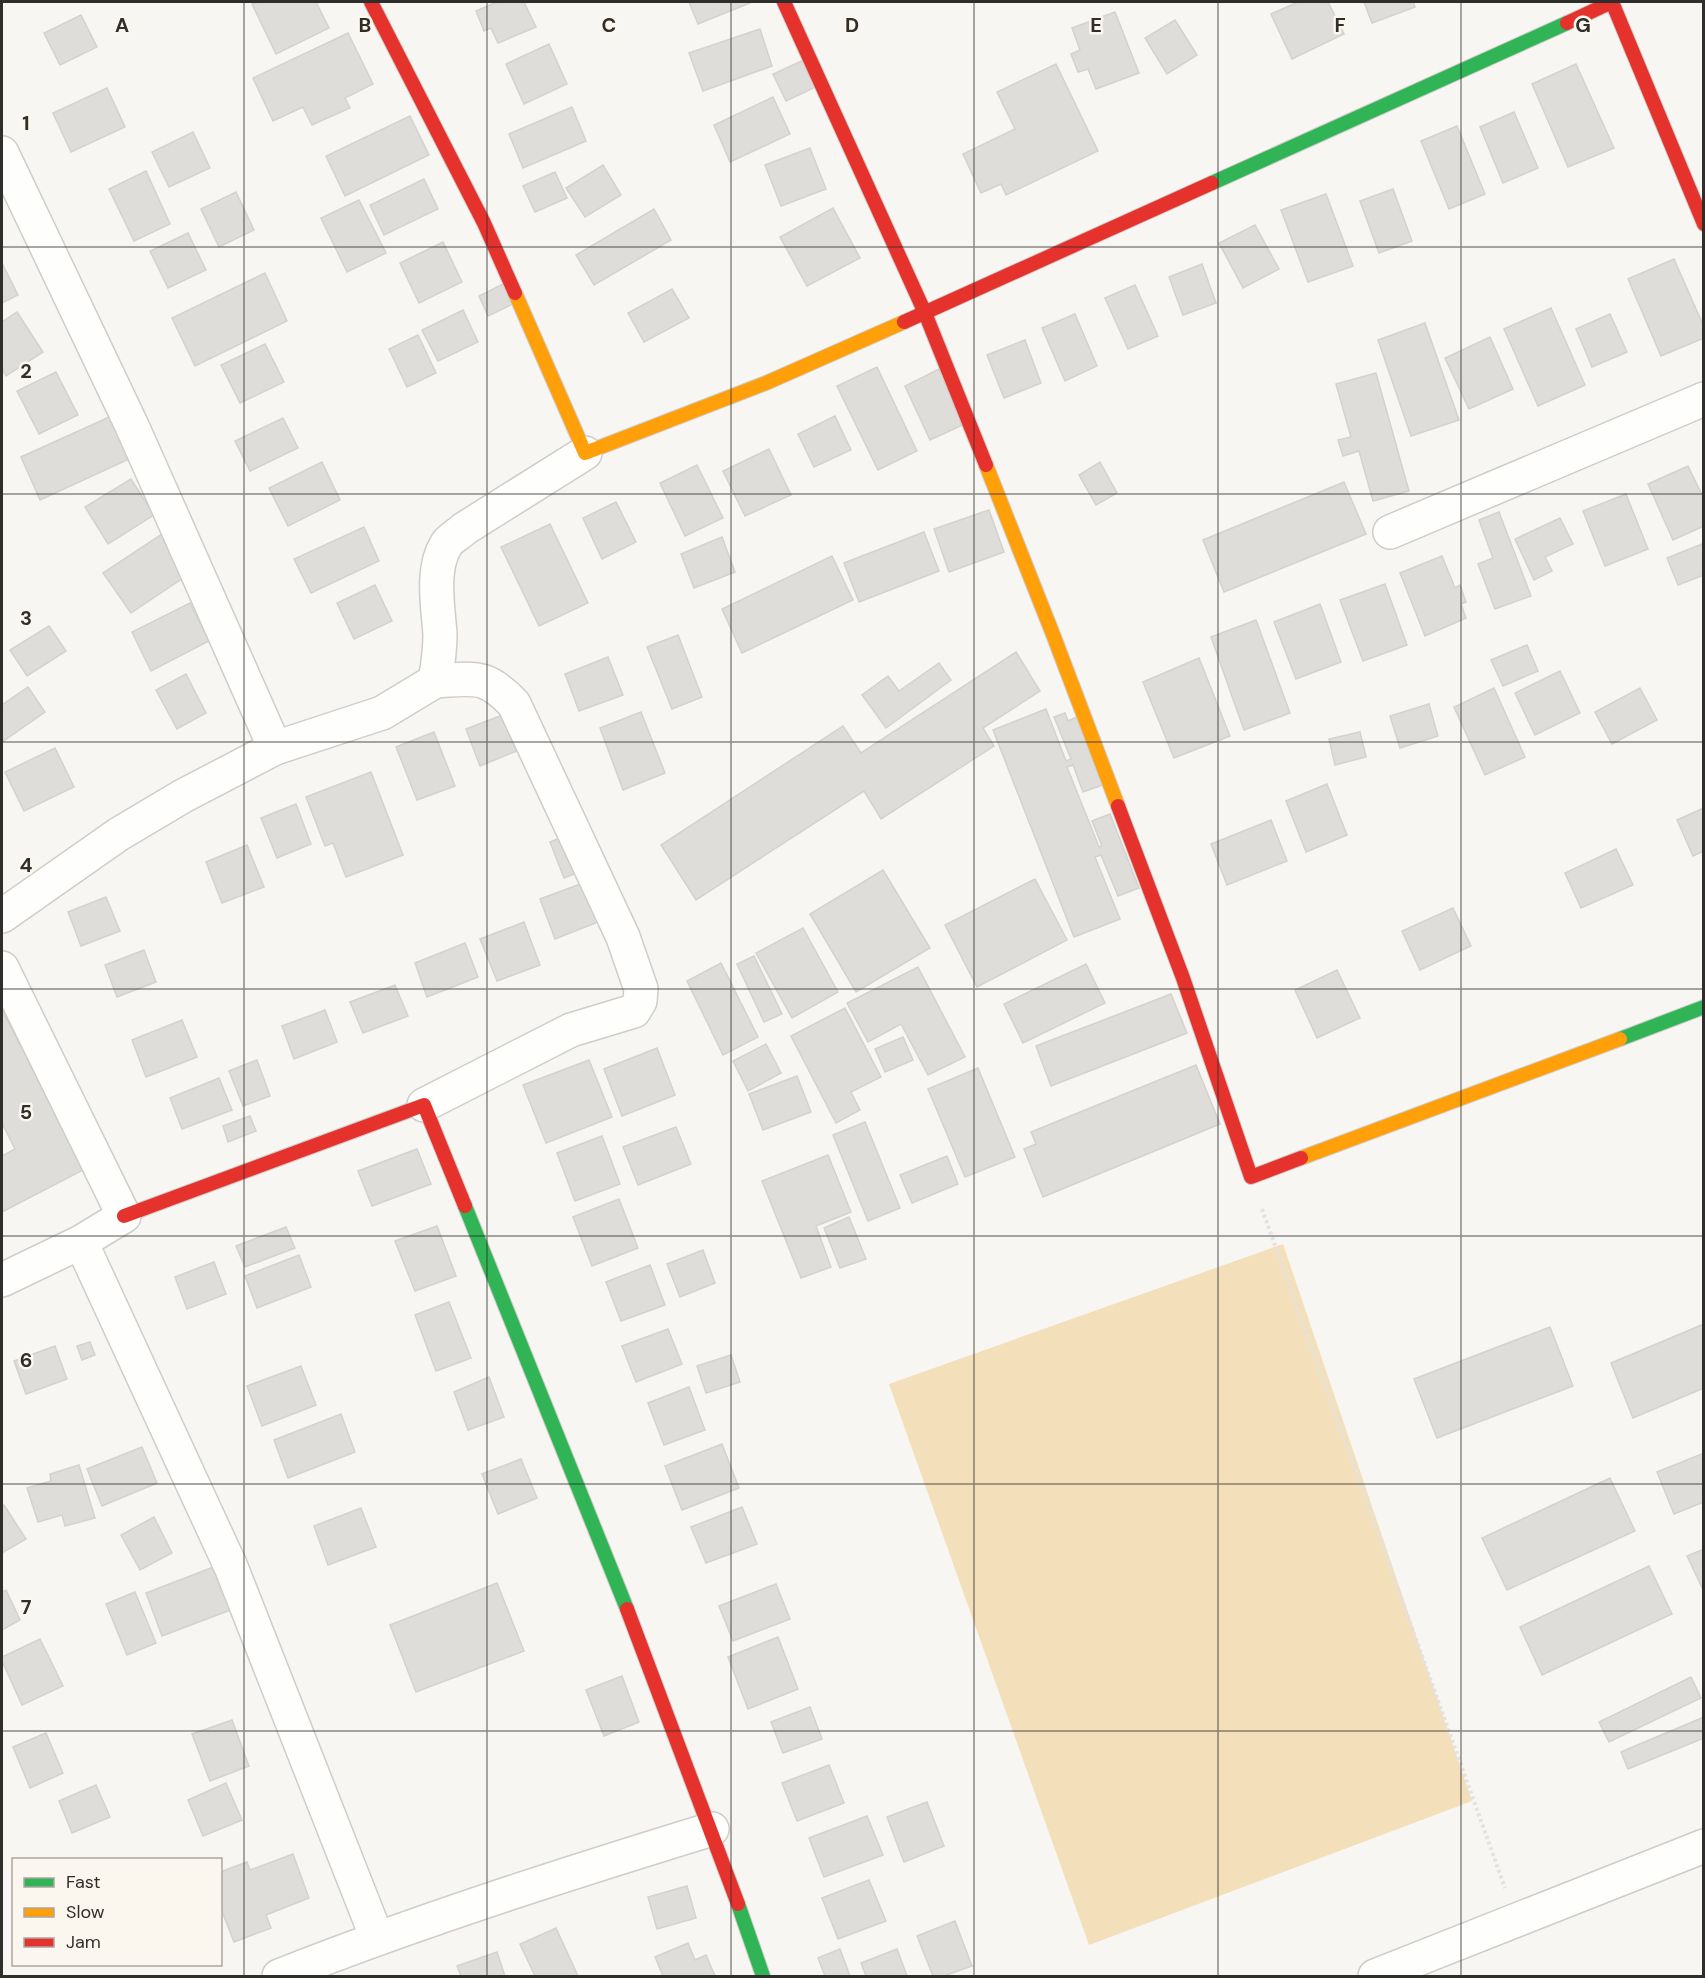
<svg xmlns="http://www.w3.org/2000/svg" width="1705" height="1978" font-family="'DM Sans',sans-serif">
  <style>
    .green { fill: #f3dfb9 }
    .building { fill: #deddd9; stroke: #d4d2cf; stroke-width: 1.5 }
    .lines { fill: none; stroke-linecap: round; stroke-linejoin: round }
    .street-casing { stroke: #cfcdca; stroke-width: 36 }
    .fast-casing { stroke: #cfcdca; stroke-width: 16 }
    .slow-casing { stroke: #cfcdca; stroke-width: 16 }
    .jam-casing { stroke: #cfcdca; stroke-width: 16 }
    .path { stroke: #e3e2e0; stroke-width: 4; stroke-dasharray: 3 3; stroke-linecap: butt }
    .street { stroke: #fefefd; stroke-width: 33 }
    .fast { stroke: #30b455; stroke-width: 14 }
    .slow { stroke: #ff9f0a; stroke-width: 14 }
    .jam { stroke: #e5322d; stroke-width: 14 }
    .grid { fill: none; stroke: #302e2a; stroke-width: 1.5; stroke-opacity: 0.55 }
    .grid-label { font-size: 20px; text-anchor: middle; font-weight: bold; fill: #302e2a; stroke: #fcf7ee; stroke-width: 5; stroke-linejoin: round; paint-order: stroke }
  </style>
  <rect width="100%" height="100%" fill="#f8f6f2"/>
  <polygon class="green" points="1283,1244 1472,1801 1089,1945 889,1384"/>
  <g class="building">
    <polygon points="258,2 316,2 329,28 276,54 252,4"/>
    <polygon points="497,2 524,2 536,27 498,43 491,28 484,31 476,11"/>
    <polygon points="689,2 749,2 750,3 698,24"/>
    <polygon points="1298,2 1328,2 1344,34 1292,59 1271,14"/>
    <polygon points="1364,2 1413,2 1415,7 1372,23"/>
    <polygon points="1115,12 1139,73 1096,89 1088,69 1078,72 1071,54 1080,50 1072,28"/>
    <polygon points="81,15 97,47 60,65 44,33"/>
    <polygon points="1175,20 1197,55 1167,74 1145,38"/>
    <polygon points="760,29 772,66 703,91 689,53"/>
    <polygon points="348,33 373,84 345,98 350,108 312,125 303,107 273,121 253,78"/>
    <polygon points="549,44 567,84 524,104 506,64"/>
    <polygon points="806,59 818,86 786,101 773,74"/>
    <polygon points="1056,64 1098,151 1006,195 1001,184 981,193 963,154 1015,129 997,92"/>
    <polygon points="1576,64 1614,148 1568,167 1532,84"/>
    <polygon points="107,88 125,127 71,152 53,113"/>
    <polygon points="773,97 790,134 730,162 714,125"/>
    <polygon points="572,107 586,141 523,168 509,134"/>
    <polygon points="1514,112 1538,168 1503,183 1480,127"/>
    <polygon points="410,116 429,155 345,196 326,156"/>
    <polygon points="1457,126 1485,194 1449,209 1421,141"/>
    <polygon points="193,132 210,168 169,187 152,152"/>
    <polygon points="810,148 826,189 781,206 765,165"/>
    <polygon points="603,165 621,195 585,217 566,188"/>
    <polygon points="146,171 170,224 134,241 109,189"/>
    <polygon points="555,172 567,198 535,212 523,186"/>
    <polygon points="424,179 438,209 384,235 370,205"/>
    <polygon points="1393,189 1412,241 1379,253 1360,201"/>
    <polygon points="236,192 254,230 219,247 201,209"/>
    <polygon points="1326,194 1353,266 1308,282 1281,210"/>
    <polygon points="359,200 386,253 347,272 321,218"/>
    <polygon points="833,208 860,258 807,286 780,237"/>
    <polygon points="654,209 671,240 594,285 576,255"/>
    <polygon points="1255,225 1279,269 1243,288 1219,243"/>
    <polygon points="188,233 206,270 168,288 150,251"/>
    <polygon points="443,242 462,282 419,303 400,263"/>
    <polygon points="1674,259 1704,327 1704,338 1661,356 1628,279"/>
    <polygon points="2,263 18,295 2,303"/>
    <polygon points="1202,264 1216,303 1183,315 1169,277"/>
    <polygon points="265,273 287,321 195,366 172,318"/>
    <polygon points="513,279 523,299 488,316 479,296"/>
    <polygon points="1135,285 1158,336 1128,349 1105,298"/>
    <polygon points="672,289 689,318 644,342 628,313"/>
    <polygon points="1551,308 1585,385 1538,406 1504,329"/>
    <polygon points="463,310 478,342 438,361 422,330"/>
    <polygon points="17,312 43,352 6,376 2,369 2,322"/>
    <polygon points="1075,314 1097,366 1065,381 1042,328"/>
    <polygon points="1610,314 1627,352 1592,367 1576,329"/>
    <polygon points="1425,323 1459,420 1411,436 1378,340"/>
    <polygon points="418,335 436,373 407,387 389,349"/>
    <polygon points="1490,337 1513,389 1469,409 1445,358"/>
    <polygon points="1025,340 1041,383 1004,398 987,355"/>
    <polygon points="265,344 284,382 240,403 221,365"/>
    <polygon points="877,367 917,451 878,470 837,386"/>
    <polygon points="939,369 965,424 930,440 905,386"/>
    <polygon points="56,372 78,415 39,434 17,391"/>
    <polygon points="1376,373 1409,491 1373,501 1359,451 1343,456 1338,440 1351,437 1336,384"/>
    <polygon points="118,413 138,455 40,500 21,457"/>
    <polygon points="835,416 851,450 814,467 798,434"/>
    <polygon points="283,418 298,448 250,471 235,441"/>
    <polygon points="769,449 791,495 745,516 723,471"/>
    <polygon points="322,462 340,500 288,526 269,488"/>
    <polygon points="1100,462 1117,493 1096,505 1079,475"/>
    <polygon points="697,465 723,518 685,536 660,483"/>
    <polygon points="1688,466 1704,499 1704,526 1673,540 1648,484"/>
    <polygon points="131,479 154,515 108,544 85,507"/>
    <polygon points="1344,482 1366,534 1224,592 1203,540"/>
    <polygon points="1626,494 1648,549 1605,566 1583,511"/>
    <polygon points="616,502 636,542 602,559 583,518"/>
    <polygon points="989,510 1004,552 949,572 934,529"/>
    <polygon points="1499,512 1531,596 1495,609 1478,564 1493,558 1479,520"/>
    <polygon points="1560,518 1573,544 1545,557 1552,571 1534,580 1515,539"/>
    <polygon points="550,524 588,603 539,626 501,547"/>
    <polygon points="364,527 379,561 311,593 294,559"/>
    <polygon points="165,532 192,572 131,613 103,573"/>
    <polygon points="924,532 939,571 859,602 844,563"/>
    <polygon points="722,537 735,572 694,588 681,554"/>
    <polygon points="1702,544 1704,549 1704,575 1678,585 1667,558"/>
    <polygon points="832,556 853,600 742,653 722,609"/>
    <polygon points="1442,556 1455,588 1460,585 1466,602 1461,604 1466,618 1425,636 1400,573"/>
    <polygon points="1385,584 1407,645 1363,661 1340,600"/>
    <polygon points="375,585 392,621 354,639 337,603"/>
    <polygon points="190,603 209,641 151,671 132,632"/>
    <polygon points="1320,604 1341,662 1296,679 1274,622"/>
    <polygon points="1256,620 1290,713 1244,730 1211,637"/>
    <polygon points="49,626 66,651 27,676 10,650"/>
    <polygon points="678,635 702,697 672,709 647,647"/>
    <polygon points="1527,645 1538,671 1503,686 1491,660"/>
    <polygon points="1016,652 1040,691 983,728 994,746 881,819 864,791 696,900 661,845 843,726 861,753"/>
    <polygon points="608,657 623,695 579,711 565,674"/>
    <polygon points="1199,658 1230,736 1174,758 1143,682"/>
    <polygon points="939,663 951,680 886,728 862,695 888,676 899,691"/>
    <polygon points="1560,671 1580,713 1535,735 1515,693"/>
    <polygon points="186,674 206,713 177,729 156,690"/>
    <polygon points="28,687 45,712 2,742 2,705"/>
    <polygon points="1494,688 1525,757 1485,775 1454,707"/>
    <polygon points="1640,688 1657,720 1612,744 1595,712"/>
    <polygon points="1429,704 1438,736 1400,748 1390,716"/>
    <polygon points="1046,709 1066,761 1071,759 1054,717 1065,713 1068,721 1079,716 1105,784 1083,792 1073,765 1067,767 1099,847 1102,846 1092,821 1110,814 1139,888 1118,896 1101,855 1095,857 1120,919 1074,937 993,730"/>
    <polygon points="641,712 665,773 623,790 600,728"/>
    <polygon points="505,714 519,750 480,766 466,729"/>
    <polygon points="434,732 455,786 417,800 396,747"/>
    <polygon points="1360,732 1366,757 1335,765 1329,739"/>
    <polygon points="55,748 74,787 24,811 5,772"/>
    <polygon points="371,772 403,855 346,877 333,843 325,846 306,797"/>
    <polygon points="1327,784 1347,835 1306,852 1286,801"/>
    <polygon points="296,804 311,844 277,858 261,818"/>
    <polygon points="1704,808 1704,851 1693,856 1677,820"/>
    <polygon points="1271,820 1287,861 1227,885 1211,844"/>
    <polygon points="580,830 594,866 564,878 550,842"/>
    <polygon points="247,845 264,887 222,903 206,862"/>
    <polygon points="1616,849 1633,885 1581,908 1565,873"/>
    <polygon points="883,870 930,948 856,992 810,914"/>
    <polygon points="1035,879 1067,940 977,987 945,925"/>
    <polygon points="583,883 598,922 555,939 540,899"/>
    <polygon points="106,897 120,931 81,946 68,912"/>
    <polygon points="1453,908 1471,946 1420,970 1402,931"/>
    <polygon points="524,922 540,965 497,981 480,939"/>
    <polygon points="803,928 838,992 792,1018 756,953"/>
    <polygon points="465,943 478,977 427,997 415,963"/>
    <polygon points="144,950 156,982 117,997 105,965"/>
    <polygon points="754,956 782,1014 764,1022 737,964"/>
    <polygon points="721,963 758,1037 723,1055 687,981"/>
    <polygon points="1086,964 1105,1003 1023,1043 1004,1004"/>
    <polygon points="918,967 965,1057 928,1075 901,1024 868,1042 847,1003"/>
    <polygon points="1337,970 1360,1018 1317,1038 1295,990"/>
    <polygon points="395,985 408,1016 363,1033 350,1002"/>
    <polygon points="1171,994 1187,1033 1051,1086 1036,1046"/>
    <polygon points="845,1008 881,1077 851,1092 860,1110 836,1123 791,1036"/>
    <polygon points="2,1010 85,1169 2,1212 2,1156 15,1149 2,1123"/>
    <polygon points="325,1010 337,1042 294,1059 282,1026"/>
    <polygon points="182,1020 197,1057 146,1077 132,1040"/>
    <polygon points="903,1037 913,1060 885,1072 875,1049"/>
    <polygon points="766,1044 781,1073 748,1091 733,1061"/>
    <polygon points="657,1048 675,1095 622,1116 604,1069"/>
    <polygon points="257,1060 270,1096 243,1106 229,1071"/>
    <polygon points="589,1060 612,1117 546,1143 523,1085"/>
    <polygon points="1196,1065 1220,1124 1043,1197 1024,1149 1036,1144 1031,1132"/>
    <polygon points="978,1068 1015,1157 965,1177 928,1089"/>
    <polygon points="797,1076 811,1112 763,1130 749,1094"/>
    <polygon points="219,1078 232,1110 182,1129 170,1098"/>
    <polygon points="250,1116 256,1131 228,1142 223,1126"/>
    <polygon points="865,1122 900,1208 868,1221 833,1135"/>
    <polygon points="676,1127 691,1164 638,1185 623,1147"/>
    <polygon points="602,1136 620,1184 575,1201 557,1153"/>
    <polygon points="417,1149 431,1184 372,1206 358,1171"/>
    <polygon points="828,1155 851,1212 816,1226 831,1267 801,1278 762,1181"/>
    <polygon points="947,1156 958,1184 912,1203 900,1175"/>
    <polygon points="619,1199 638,1248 592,1266 573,1217"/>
    <polygon points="849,1217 866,1259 840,1268 824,1228"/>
    <polygon points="437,1226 456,1276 415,1291 395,1241"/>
    <polygon points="286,1227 295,1248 245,1267 236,1246"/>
    <polygon points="703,1250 715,1283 680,1297 667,1264"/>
    <polygon points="299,1255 311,1287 257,1308 245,1276"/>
    <polygon points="214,1262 226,1294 187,1309 175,1277"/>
    <polygon points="650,1265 665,1305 621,1321 606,1282"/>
    <polygon points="449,1302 471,1358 436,1371 415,1315"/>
    <polygon points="1704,1324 1704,1388 1633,1418 1611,1363"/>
    <polygon points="1550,1327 1573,1386 1437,1438 1414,1379"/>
    <polygon points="668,1329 682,1364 636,1382 622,1346"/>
    <polygon points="90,1342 95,1355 82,1360 77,1346"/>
    <polygon points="55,1346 67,1379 26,1394 14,1361"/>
    <polygon points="731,1355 740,1382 706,1393 697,1366"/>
    <polygon points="301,1366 316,1405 262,1426 247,1386"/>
    <polygon points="489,1377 504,1417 468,1430 454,1392"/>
    <polygon points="689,1387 705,1430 664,1445 648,1403"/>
    <polygon points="341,1414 355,1452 288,1478 274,1440"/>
    <polygon points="722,1444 739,1488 682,1510 665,1466"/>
    <polygon points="142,1447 157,1483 102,1506 87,1469"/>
    <polygon points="1704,1453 1704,1502 1674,1514 1657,1472"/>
    <polygon points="521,1459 537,1498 498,1514 482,1474"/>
    <polygon points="79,1465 95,1518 65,1526 62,1515 38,1522 27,1488 51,1481 50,1474"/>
    <polygon points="1610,1478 1635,1531 1507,1590 1482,1538"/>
    <polygon points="4,1505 26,1539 2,1553 2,1507"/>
    <polygon points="742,1507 757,1544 706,1563 691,1527"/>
    <polygon points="361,1508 376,1547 328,1565 314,1526"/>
    <polygon points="154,1517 172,1553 140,1570 121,1535"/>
    <polygon points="1704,1549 1704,1592 1687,1556"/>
    <polygon points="216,1566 233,1609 162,1636 146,1593"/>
    <polygon points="1649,1566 1672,1614 1542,1675 1520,1627"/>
    <polygon points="497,1583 524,1651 416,1692 390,1625"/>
    <polygon points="776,1584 790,1619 733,1641 719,1606"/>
    <polygon points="6,1590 20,1620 2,1630 2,1592"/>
    <polygon points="135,1592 156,1643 127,1655 106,1604"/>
    <polygon points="778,1637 798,1689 748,1709 728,1657"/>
    <polygon points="40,1639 63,1686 22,1705 2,1661 2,1657"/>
    <polygon points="622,1676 639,1722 604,1736 586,1690"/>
    <polygon points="1691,1677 1701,1698 1609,1742 1599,1722"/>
    <polygon points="810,1707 822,1739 783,1753 771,1722"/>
    <polygon points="1704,1717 1704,1738 1628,1769 1621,1752"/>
    <polygon points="232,1720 249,1766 210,1781 192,1734"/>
    <polygon points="46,1733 63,1773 30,1788 13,1747"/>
    <polygon points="829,1765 844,1803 797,1821 782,1783"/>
    <polygon points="226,1783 242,1820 203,1836 188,1800"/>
    <polygon points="96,1785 110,1817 72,1833 59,1801"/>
    <polygon points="927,1802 944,1846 904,1862 887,1817"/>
    <polygon points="867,1816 883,1855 824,1877 809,1838"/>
    <polygon points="293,1854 309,1898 266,1915 271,1928 234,1942 220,1906 220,1872 247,1862 250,1870"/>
    <polygon points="869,1880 886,1921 838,1939 822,1898"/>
    <polygon points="687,1886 696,1918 657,1929 648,1897"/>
    <polygon points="955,1921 972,1966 944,1976 933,1976 917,1936"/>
    <polygon points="556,1928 578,1976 535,1976 520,1944"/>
    <polygon points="688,1943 695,1960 706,1955 715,1976 663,1976 655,1957"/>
    <polygon points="840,1949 850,1976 825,1976 818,1958"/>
    <polygon points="897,1949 907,1976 866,1976 861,1963"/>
    <polygon points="497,1952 505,1976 461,1976 457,1966"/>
  </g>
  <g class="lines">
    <g class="street-casing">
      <g id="street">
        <polyline points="2,153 132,426 275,748 183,796 119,834 2,916"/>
        <polyline points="1390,532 1704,399"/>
        <path d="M275 748 382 713 435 681C438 665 440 650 440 634 438 607 431 569 446 545 449 539 459 534 464 529L585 453"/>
        <polyline points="2,968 124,1216 81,1242 2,1280"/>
        <path d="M424 1105 571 1030 634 1011 640 1001 641 989 623 937 514 704C485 673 474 679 435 681"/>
        <polyline points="81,1242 231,1567 377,1938"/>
        <path d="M279 1976C421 1920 566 1874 712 1829"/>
        <polyline points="1375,1976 1704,1846"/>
      </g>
    </g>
    <g class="fast-casing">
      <g id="fast">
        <polyline points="1212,183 1567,23"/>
        <polyline points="1620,1039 1704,1007"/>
        <polyline points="465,1206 627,1609"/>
        <polyline points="738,1904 763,1976"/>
      </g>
    </g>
    <g class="slow-casing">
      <g id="slow">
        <polyline points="515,293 585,453 766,383 904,322"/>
        <polyline points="986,465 1054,637 1118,806"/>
        <polyline points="1301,1158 1620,1039"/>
      </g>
    </g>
    <g class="jam-casing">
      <g id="jam">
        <polyline points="371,2 484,223 515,293"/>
        <polyline points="784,2 925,313 986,465"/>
        <polyline points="1567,23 1612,2 1704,224"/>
        <polyline points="904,322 1212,183"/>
        <polyline points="1118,806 1183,978 1251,1177 1301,1158"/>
        <polyline points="124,1216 424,1105 465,1206"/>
        <polyline points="627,1609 738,1904"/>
      </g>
    </g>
    <polyline class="path" points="1262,1209 1505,1888"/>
    <use href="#street" class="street"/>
    <use href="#fast" class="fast"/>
    <use href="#slow" class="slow"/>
    <use href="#jam" class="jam"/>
  </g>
  <path class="grid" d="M244 2V1976M487 2V1976M731 2V1976M974 2V1976M1218 2V1976M1461 2V1976M2 247H1704M2 494H1704M2 742H1704M2 989H1704M2 1236H1704M2 1484H1704M2 1731H1704"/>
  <g class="grid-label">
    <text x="122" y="32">A</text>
    <text x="365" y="32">B</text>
    <text x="609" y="32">C</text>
    <text x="852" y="32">D</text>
    <text x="1096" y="32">E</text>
    <text x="1340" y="32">F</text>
    <text x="1583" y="32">G</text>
    <text x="26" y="130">1</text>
    <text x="26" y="378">2</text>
    <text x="26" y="625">3</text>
    <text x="26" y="872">4</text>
    <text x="26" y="1119">5</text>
    <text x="26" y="1367">6</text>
    <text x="26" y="1614">7</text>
  </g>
  <rect width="1705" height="1978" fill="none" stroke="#302e2a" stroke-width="6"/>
  <rect x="12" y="1858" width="210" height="108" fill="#fcf7ee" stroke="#aaa7a0" stroke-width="1.5"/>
  <rect x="24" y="1878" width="30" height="9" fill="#30b455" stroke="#aaa7a0" stroke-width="1.5"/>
  <text x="66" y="1888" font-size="18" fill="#302e2a">Fast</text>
  <rect x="24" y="1908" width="30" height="9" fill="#ff9f0a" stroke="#aaa7a0" stroke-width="1.5"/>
  <text x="66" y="1918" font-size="18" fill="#302e2a">Slow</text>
  <rect x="24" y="1938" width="30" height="9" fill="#e5322d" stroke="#aaa7a0" stroke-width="1.5"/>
  <text x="66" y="1948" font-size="18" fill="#302e2a">Jam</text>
</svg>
